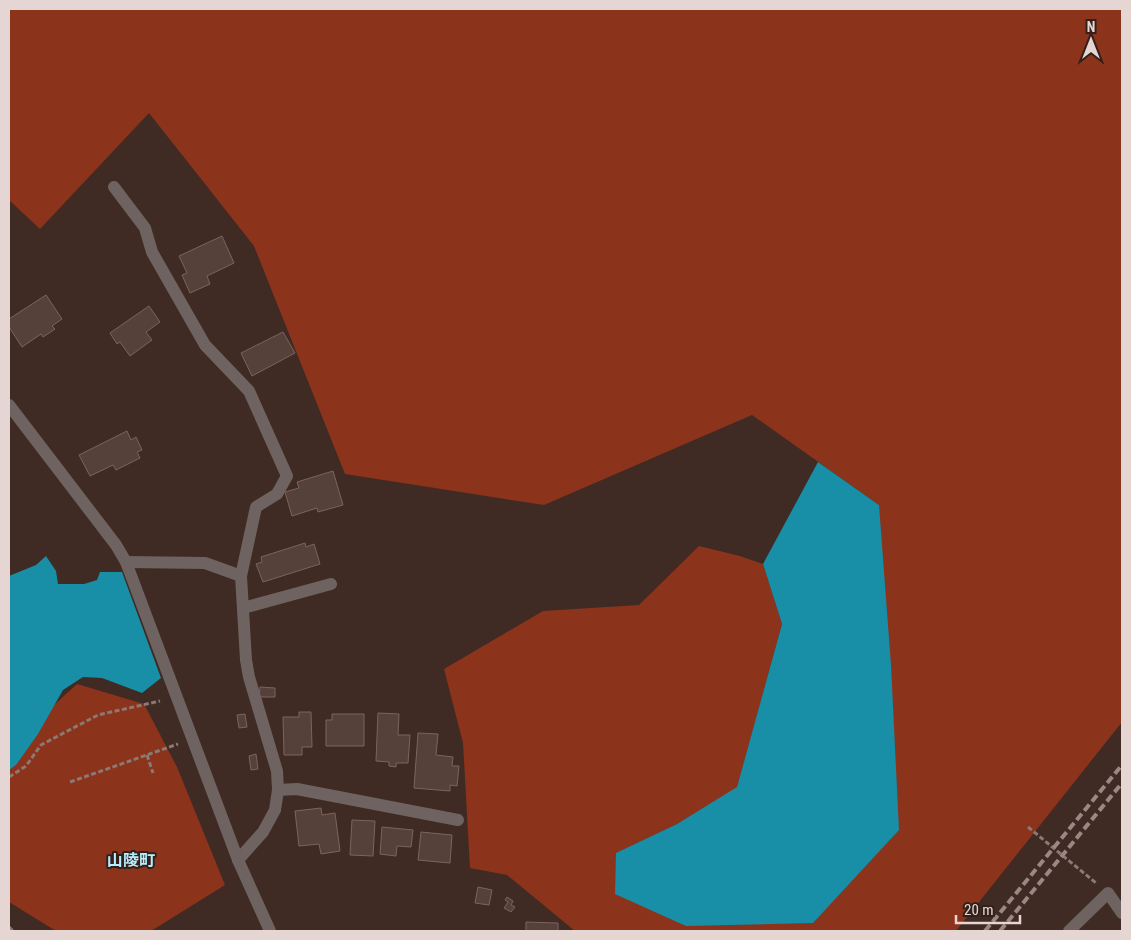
<svg xmlns="http://www.w3.org/2000/svg" width="1131" height="940" font-family="'Roboto Condensed','Noto Sans JP',sans-serif">
  <style>
    .green { fill: #8c331c }
    .water { fill: #188ea7 }
    .building { fill: #56403a; stroke: #7c645d }
    .lines { fill: none; stroke-linecap: round; stroke-linejoin: round }
    .path { stroke: #8c7975; stroke-width: 3; stroke-dasharray: 5 2.5; stroke-linecap: butt }
    .minor { stroke: #6e6360; stroke-width: 12 }
    .rail { stroke: #9a8884; stroke-width: 4; stroke-dasharray: 8 4; stroke-linecap: butt }
    .labels { text-anchor: middle; dominant-baseline: central; stroke-width: 4; stroke-linejoin: round; paint-order: stroke }
    .neighbourhood-label { font-size: 16px; font-weight: bold; fill: #b7eefe; stroke: #34201b }
  </style>
  <rect width="100%" height="100%" fill="#3f2a24"/>
  <g class="green">
    <polygon points="9,9 1122,9 1122,722 956,931 575,931 507,875 470,868 463,743 444,669 543,611 639,605 699,546 740,556 763,564 782,624 737,788 677,824 617,853 686,926 879,505 752,415 544,505 345,474 254,246 149,113 40,229 9,200"/>
    <polygon points="77,684 144,704 177,767 225,885 151,931 56,931 9,902 9,746"/>
  </g>
  <g class="water">
    <polygon points="818,462 879,505 891,665 899,830 813,923 686,926 615,894 616,853 677,824 737,787 782,624 763,564"/>
    <polygon points="46,556 56,571 58,584 84,584 97,580 100,572 122,572 161,678 142,693 102,678 83,677 63,690 38,734 16,765 9,770 9,576 36,565"/>
  </g>
  <g class="building">
    <polygon points="222,236 234,263 207,276 210,284 190,293 182,275 187,273 179,256"/>
    <polygon points="46,295 62,319 52,326 55,329 43,337 41,334 22,347 9,327 9,319"/>
    <polygon points="149,306 160,322 146,332 152,340 130,356 120,342 117,344 110,333"/>
    <polygon points="283,332 295,353 252,376 241,353"/>
    <polygon points="127,431 131,440 136,437 142,450 137,452 140,458 116,470 113,465 90,476 79,455"/>
    <polygon points="333,471 343,505 318,512 317,508 292,516 285,492 299,488 297,482"/>
    <polygon points="305,543 306,547 314,544 320,564 263,582 256,564 262,562 261,557"/>
    <polygon points="260,687 275,688 275,697 259,697"/>
    <polygon points="299,712 311,712 312,747 302,747 302,755 284,755 283,717 299,717"/>
    <polygon points="378,713 399,714 398,735 410,735 408,763 396,763 396,767 389,766 389,762 376,761"/>
    <polygon points="245,714 247,727 239,728 237,715"/>
    <polygon points="332,714 364,714 364,746 326,746 326,720 332,720"/>
    <polygon points="418,733 438,734 436,755 453,757 452,766 459,766 457,786 450,785 450,791 414,788"/>
    <polygon points="256,754 258,769 251,770 249,756"/>
    <polygon points="321,808 322,815 335,813 340,851 321,854 319,844 299,846 295,811"/>
    <polygon points="352,820 375,821 373,856 350,855"/>
    <polygon points="382,827 413,830 411,847 397,846 396,856 380,854"/>
    <polygon points="421,832 452,835 450,863 418,860"/>
    <polygon points="478,887 492,890 489,905 475,903"/>
    <polygon points="507,897 513,901 511,905 515,907 511,912 504,908 508,902 505,900"/>
    <polygon points="526,922 558,923 558,931 526,931"/>
  </g>
  <g class="lines">
    <g class="path">
      <polyline points="147,755 153,773"/>
      <polyline points="9,777 26,766 41,745 98,715 160,701"/>
      <polyline points="70,782 178,744"/>
      <polyline points="1028,827 1096,883"/>
      <polyline points="9,927 13,931"/>
    </g>
    <g class="minor">
      <polyline points="114,187 145,228 152,252 205,345 249,391 287,476 277,494 256,507 241,576 246,660 249,677 277,771 278,790 275,810 263,832 238,860"/>
      <polyline points="9,405 116,545 126,562 238,860 270,931"/>
      <polyline points="126,562 205,563 241,576"/>
      <polyline points="243,608 331,584"/>
      <polyline points="278,790 297,789 458,820"/>
      <polyline points="1069,931 1108,893 1122,913"/>
    </g>
    <g class="rail">
      <polyline points="985,931 1122,765"/>
      <polyline points="1000,931 1122,783"/>
    </g>
  </g>
  <g class="labels">
    <g class="neighbourhood-label">
      <text x="131" y="860">山陵町</text>
    </g>
  </g>
  <rect width="1131" height="940" fill="none" stroke="#e5d6d3" stroke-width="20"/>
  <g transform="translate(1091 40)" stroke="#34201b" stroke-width="4" paint-order="stroke">
  <path d="M0-4L9 19L0 12L-9 19Z" fill="#e5d6d3"/>
  <text y="-8" font-size="14" font-weight="bold" text-anchor="middle" fill="#e5d6d3">N</text>
  </g>
  <path d="M956 915v8h64v-8" fill="none" stroke="#e5d6d3" stroke-width="2.5"/>
  <text x="964" y="915" font-size="15" fill="#e5d6d3" stroke="#34201b" stroke-width="4" paint-order="stroke">20 m</text>
</svg>
